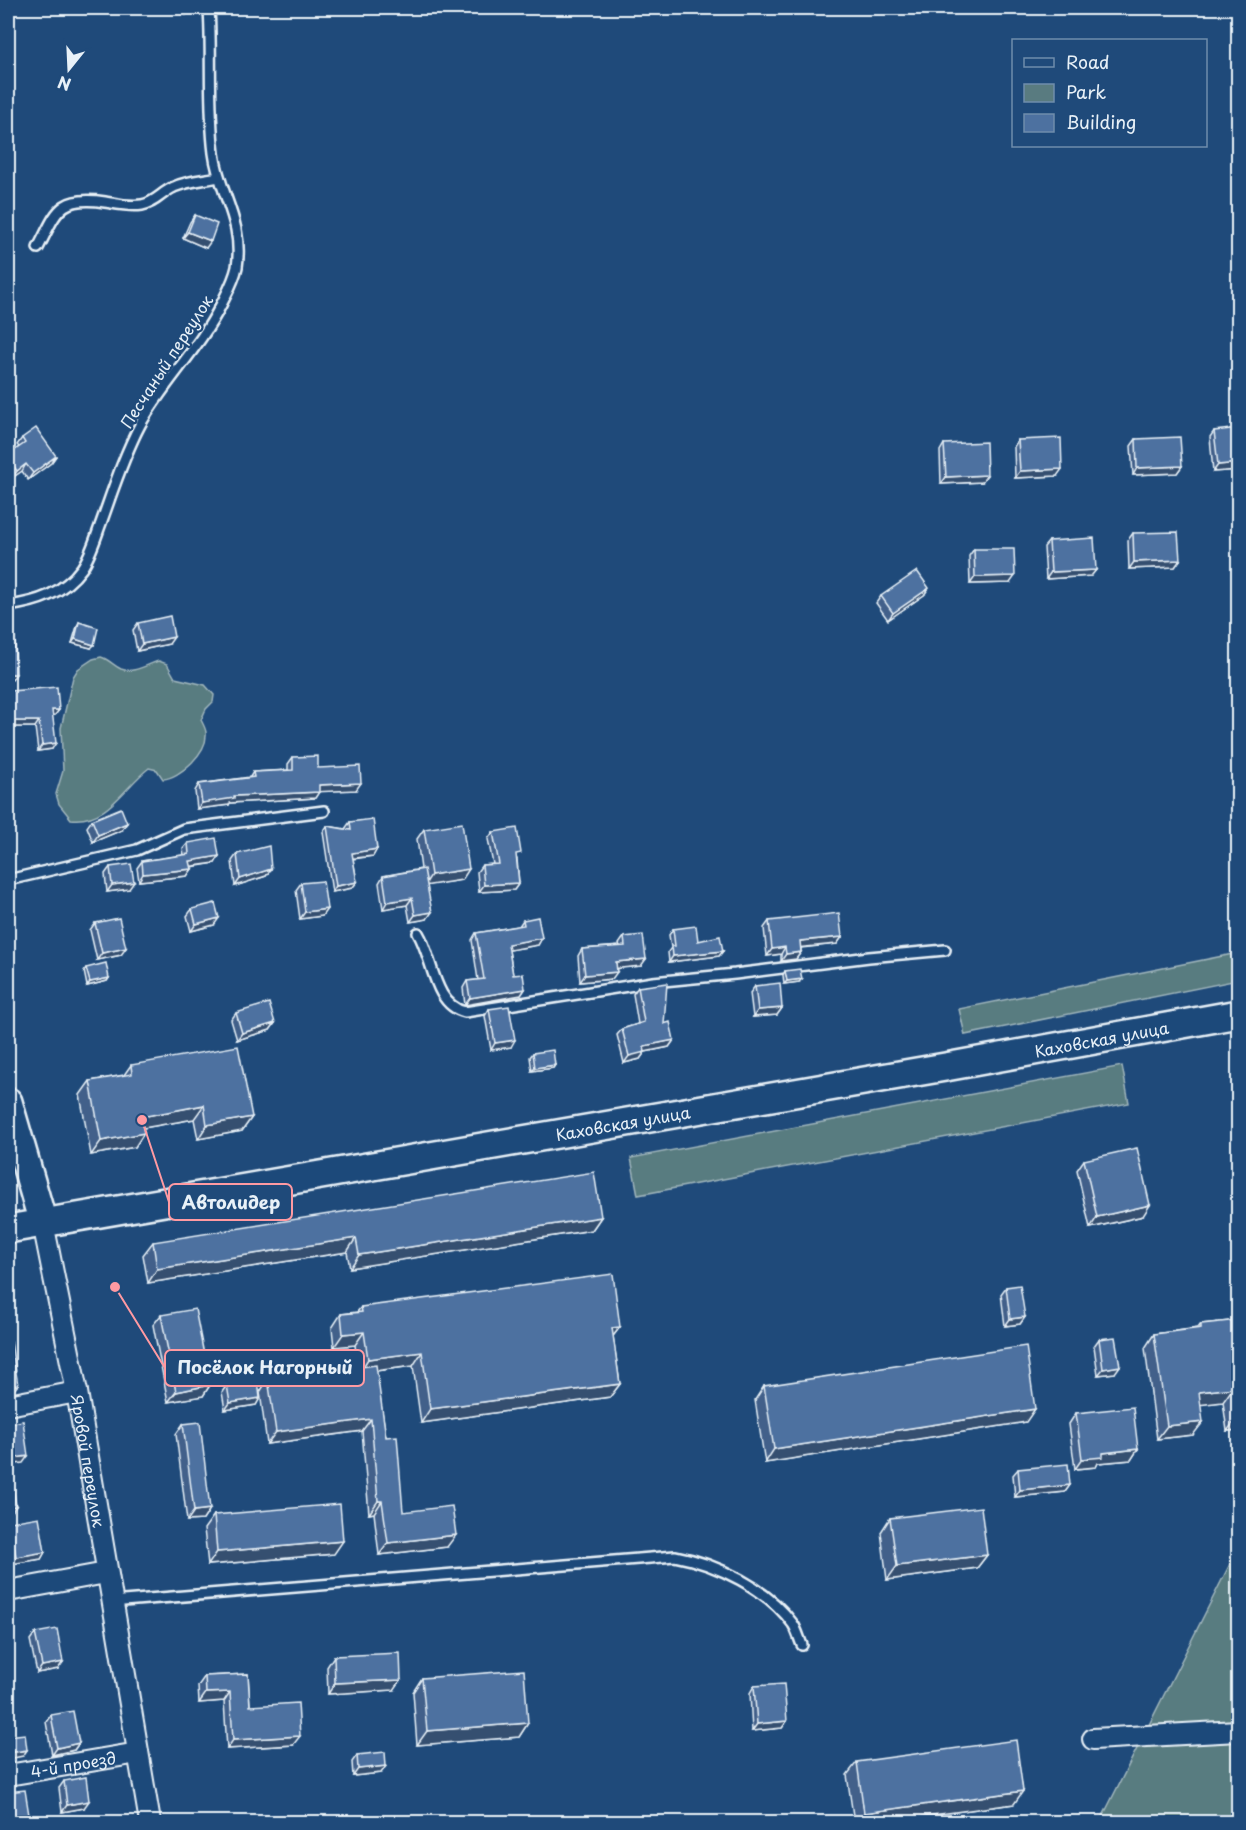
<svg xmlns="http://www.w3.org/2000/svg" width="1246" height="1830" font-family="'Playpen Sans',sans-serif">
  <style>
    .green { fill: #597b80; stroke: #a0b6bc; stroke-width: 1.5 }
    .lines { fill: none; stroke-linecap: round; stroke-linejoin: round }
    .service-casing { stroke: #e8f1f8; stroke-width: 14 }
    .minor-casing { stroke: #e8f1f8; stroke-width: 24 }
    .secondary-casing { stroke: #e8f1f8; stroke-width: 32 }
    .service { stroke: #1f4a7a; stroke-width: 9 }
    .minor { stroke: #1f4a7a; stroke-width: 20 }
    .secondary { stroke: #1f4a7a; stroke-width: 27 }
    .wall { fill: #42618a; stroke: #e8f1f8; stroke-width: 1.5 }
    .shaded-wall { fill: #364f70; stroke: #e8f1f8; stroke-width: 1.5 }
    .building { fill: #4d71a0; stroke: #e8f1f8; stroke-width: 1.5 }
    .labels { text-anchor: middle; dominant-baseline: central; stroke-width: 4.5; stroke-linejoin: round; paint-order: stroke }
    .street-label { font-size: 16px; fill: #e8f1f8; stroke: #1f4a7a }
    .leader { fill: none; stroke: #ff9aa2; stroke-width: 2 }
    .callout-dot { fill: #ff9aa2; stroke: #1f4a7a; stroke-width: 2 }
    .callout { fill: #1f4a7a; stroke: #ff9aa2; stroke-width: 2 }
    .callout-label { font-size: 18px; text-anchor: middle; font-weight: bold; fill: #e8f1f8 }
  </style>
  <rect width="100%" height="100%" fill="#1f4a7a"/>
  <filter id="ink" filterUnits="userSpaceOnUse"><feTurbulence type="fractalNoise" baseFrequency=".0167" numOctaves="2"/><feDisplacementMap in="SourceGraphic" scale="12" xChannelSelector="R" yChannelSelector="G"/><feConvolveMatrix kernelMatrix="1 2 1 2 8 2 1 2 1" color-interpolation-filters="sRGB"/></filter>
  <g filter="url(#ink)">
    <g class="green">
      <path d="M101 657C110 660 114 666 121 669 134 674 147 664 159 661L167 664 175 678 205 685 214 695 213 702 206 709 201 720C203 724 206 729 206 733 208 752 180 778 163 779L157 770 149 768C124 787 108 823 71 819L59 804 56 794 63 771 61 728 73 677 78 669 93 659Z"/>
      <polygon points="1238,953 1238,980 965,1035 959,1009"/>
      <polygon points="1122,1066 1129,1103 638,1195 631,1158"/>
      <polygon points="1238,1548 1238,1822 1100,1822"/>
    </g>
    <g class="lines">
      <g class="service-casing">
        <g id="service">
          <path d="M38 248C57 212 58 195 105 202 117 204 130 207 142 205 155 203 162 192 174 187 187 181 204 180 219 177"/>
          <path d="M8 606C37 602 63 594 82 568 90 556 95 540 100 526 112 493 123 457 140 425 163 383 199 349 221 305 227 293 234 281 237 267 244 221 219 194 214 153 208 105 212 56 209 8"/>
          <polyline points="8,880 137,850 184,829 324,811"/>
          <path d="M418 933C433 957 433 1005 465 1012L653 982 735 974 869 957 945 950"/>
          <path d="M111 1602 675 1556C717 1564 767 1588 793 1624 797 1630 799 1638 802 1645"/>
        </g>
      </g>
      <g class="minor-casing">
        <g id="minor">
          <path id="s1" d="M43 1223 77 1392 150 1822"/>
          <polyline points="8,1405 77,1392"/>
          <polyline points="8,1591 106,1573"/>
          <polyline points="1093,1739 1238,1731"/>
          <path id="s2" d="M8 1775 138 1753"/>
        </g>
      </g>
      <g class="secondary-casing">
        <g id="secondary">
          <polyline points="8,1102 43,1223"/>
          <path id="s3" d="M8 1229 951 1066 1238 1014"/>
        </g>
      </g>
      <use href="#service" class="service"/>
      <use href="#minor" class="minor"/>
      <use href="#secondary" class="secondary"/>
    </g>
    <g class="wall">
      <polygon points="195,215 206,248 183,238 190,222"/>
      <polygon points="1214,431 1239,470 1213,472 1210,437"/>
      <polygon points="22,438 56,456 51,463 28,480 22,471 12,478 8,472 8,455 19,447 17,445"/>
      <polygon points="1136,439 1182,466 1177,473 1133,475 1131,446"/>
      <polygon points="1018,440 1057,476 1015,478 1014,447"/>
      <polygon points="944,444 982,482 941,484 940,451"/>
      <polygon points="1133,533 1180,560 1175,567 1129,569 1128,540"/>
      <polygon points="1049,541 1096,570 1091,576 1046,579 1044,547"/>
      <polygon points="974,549 1010,583 970,584 969,556"/>
      <polygon points="924,595 888,620 876,603 881,596"/>
      <polygon points="79,622 91,648 72,643 77,626"/>
      <polygon points="138,623 169,644 137,651 133,630"/>
      <polygon points="11,691 59,710 55,715 52,715 52,749 38,751 35,727 8,727 8,695"/>
      <polygon points="293,757 318,768 356,790 319,791 315,798 230,803 229,805 197,809 195,791 199,784 250,777 253,772 288,770 288,764"/>
      <polygon points="92,820 122,830 93,842 87,827"/>
      <polygon points="350,822 377,849 373,856 353,859 357,882 352,888 332,892 323,832 327,826 345,829"/>
      <polygon points="424,829 462,880 427,885 427,919 410,922 407,905 383,909 379,883 383,876 421,869 417,839"/>
      <polygon points="493,832 517,859 519,883 514,890 479,892 477,872 482,865 493,864 488,839"/>
      <polygon points="188,843 219,856 215,863 191,867 192,869 187,876 139,881 137,868 142,861 184,855 183,849"/>
      <polygon points="237,854 271,869 266,876 235,886 232,861"/>
      <polygon points="110,867 129,889 107,892 105,874"/>
      <polygon points="301,883 322,916 300,919 296,890"/>
      <polygon points="192,909 214,925 191,931 187,916"/>
      <polygon points="523,920 542,938 538,945 509,950 513,975 525,989 521,995 465,1005 463,988 467,981 478,980 472,940 476,933 519,926"/>
      <polygon points="769,921 842,937 837,944 801,948 801,952 796,959 781,961 781,954 767,956 764,928"/>
      <polygon points="95,923 121,955 97,960 90,930"/>
      <polygon points="673,929 698,941 723,951 719,956 669,962 668,952 671,948 669,935"/>
      <polygon points="624,937 641,966 616,968 612,979 580,982 578,956 582,949 620,946 619,944"/>
      <polygon points="86,968 109,978 107,981 87,986 84,971"/>
      <polygon points="785,971 799,982 784,984 783,975"/>
      <polygon points="755,986 782,1008 777,1015 753,1017 750,993"/>
      <polygon points="638,987 664,1024 674,1040 669,1047 645,1052 640,1059 624,1063 617,1035 622,1029 638,1024 633,994"/>
      <polygon points="489,1009 511,1047 491,1050 485,1016"/>
      <polygon points="236,1013 275,1023 270,1030 237,1040 231,1020"/>
      <polygon points="533,1053 555,1065 553,1068 532,1071 530,1057"/>
      <polygon points="131,1065 252,1117 242,1131 198,1139 194,1119 143,1128 144,1133 135,1147 91,1155 80,1095 90,1081 124,1075"/>
      <polygon points="1084,1160 1143,1216 1090,1228 1077,1170"/>
      <polygon points="601,1217 592,1230 350,1268 347,1252 148,1283 143,1255 153,1242"/>
      <polygon points="1006,1287 1025,1317 1020,1324 1005,1326 1001,1294"/>
      <polygon points="361,1307 620,1327 613,1336 620,1384 610,1397 421,1423 413,1366 376,1371 386,1437 403,1512 447,1547 379,1555 374,1513 369,1514 362,1431 267,1444 260,1392 268,1379 358,1367 355,1345 334,1347 332,1328 341,1314 357,1312"/>
      <polygon points="161,1315 210,1385 203,1396 168,1402 153,1325"/>
      <polygon points="1239,1320 1239,1430 1227,1431 1223,1402 1200,1404 1193,1435 1157,1439 1145,1348 1154,1334 1198,1328 1201,1324"/>
      <polygon points="1099,1339 1115,1373 1098,1375 1094,1346"/>
      <polygon points="227,1385 260,1398 256,1405 225,1410 222,1392"/>
      <polygon points="764,1386 1026,1422 765,1463 755,1400"/>
      <polygon points="1076,1413 1138,1449 1131,1460 1098,1463 1096,1467 1075,1469 1069,1424"/>
      <polygon points="183,1424 210,1509 203,1520 187,1521 176,1434"/>
      <polygon points="1018,1469 1070,1485 1065,1492 1015,1497 1013,1475"/>
      <polygon points="214,1515 334,1554 208,1565 204,1529"/>
      <polygon points="890,1518 987,1555 977,1568 887,1580 881,1532"/>
      <polygon points="10,1522 45,1552 41,1559 11,1564 8,1544 8,1525"/>
      <polygon points="35,1633 63,1662 58,1669 37,1673 30,1640"/>
      <polygon points="334,1656 394,1690 328,1694 327,1667"/>
      <polygon points="248,1674 250,1706 293,1745 227,1749 224,1701 199,1703 198,1686 205,1676"/>
      <polygon points="422,1678 528,1723 519,1737 417,1745 413,1692"/>
      <polygon points="754,1686 787,1721 782,1728 752,1731 750,1693"/>
      <polygon points="51,1715 79,1743 74,1750 52,1755 46,1722"/>
      <polygon points="357,1755 381,1773 353,1776 352,1762"/>
      <polygon points="857,1762 1014,1804 881,1822 854,1822 847,1775"/>
      <polygon points="64,1781 84,1808 62,1812 59,1788"/>
    </g>
    <g class="shaded-wall">
      <polygon points="174,8 190,8 186,15 172,11"/>
      <polygon points="188,232 211,241 206,248 183,238"/>
      <polygon points="56,456 51,463 28,480 33,473"/>
      <polygon points="1239,463 1239,470 1213,472 1218,465"/>
      <polygon points="26,464 22,471 12,478 17,471"/>
      <polygon points="1182,466 1177,473 1133,475 1137,468"/>
      <polygon points="1062,469 1057,476 1015,478 1020,471"/>
      <polygon points="987,475 982,482 941,484 946,477"/>
      <polygon points="1180,560 1175,567 1129,569 1134,562"/>
      <polygon points="1096,570 1091,576 1046,579 1051,572"/>
      <polygon points="1015,576 1010,583 970,584 975,577"/>
      <polygon points="929,588 924,595 888,620 893,613"/>
      <polygon points="174,637 169,644 137,651 142,644"/>
      <polygon points="75,639 94,645 91,648 72,643"/>
      <polygon points="8,674 16,674 12,680 8,680"/>
      <polygon points="52,710 59,710 55,715 48,716"/>
      <polygon points="11,721 39,721 35,727 8,727"/>
      <polygon points="56,743 52,749 38,751 42,745"/>
      <polygon points="361,783 356,790 314,792 319,785"/>
      <polygon points="319,792 315,798 230,803 229,805 197,809 202,803 234,796"/>
      <polygon points="127,823 122,830 93,842 98,835"/>
      <polygon points="377,849 373,856 347,859 352,853"/>
      <polygon points="219,856 215,863 186,867 190,861"/>
      <polygon points="192,869 187,876 139,881 143,874"/>
      <polygon points="271,869 266,876 235,886 240,879"/>
      <polygon points="469,869 462,880 424,886 431,875"/>
      <polygon points="134,882 129,889 107,892 112,885"/>
      <polygon points="357,882 352,888 332,892 336,886"/>
      <polygon points="519,883 514,890 479,892 484,885"/>
      <polygon points="412,898 407,905 383,909 387,902"/>
      <polygon points="327,909 322,916 300,919 305,912"/>
      <polygon points="432,912 427,919 410,922 415,915"/>
      <polygon points="219,918 214,925 191,931 196,924"/>
      <polygon points="842,937 837,944 795,948 800,941"/>
      <polygon points="542,938 538,945 504,951 508,944"/>
      <polygon points="785,947 781,954 767,956 772,949"/>
      <polygon points="126,948 121,955 97,960 102,953"/>
      <polygon points="723,951 719,956 669,962 673,956"/>
      <polygon points="801,952 796,959 781,961 786,954"/>
      <polygon points="646,959 641,966 611,969 616,962"/>
      <polygon points="617,972 612,979 580,982 585,975"/>
      <polygon points="109,978 107,981 87,986 90,982"/>
      <polygon points="802,979 799,982 784,984 787,981"/>
      <polygon points="525,989 521,995 465,1005 470,998"/>
      <polygon points="782,1008 777,1015 753,1017 758,1010"/>
      <polygon points="275,1023 270,1030 237,1040 242,1033"/>
      <polygon points="515,1040 511,1047 491,1050 495,1043"/>
      <polygon points="674,1040 669,1047 645,1052 640,1059 624,1063 629,1056 644,1046"/>
      <polygon points="555,1065 553,1068 532,1071 535,1068"/>
      <polygon points="204,1105 194,1119 132,1130 141,1117"/>
      <polygon points="252,1117 242,1131 198,1139 207,1125"/>
      <polygon points="144,1133 135,1147 91,1155 101,1141"/>
      <polygon points="1150,1205 1143,1216 1090,1228 1097,1217"/>
      <polygon points="601,1217 592,1230 350,1268 359,1255"/>
      <polygon points="356,1238 347,1252 148,1283 157,1269"/>
      <polygon points="1025,1317 1020,1324 1005,1326 1010,1319"/>
      <polygon points="620,1327 610,1340 612,1328"/>
      <polygon points="364,1332 355,1345 334,1347 343,1334"/>
      <polygon points="422,1352 413,1366 359,1373 368,1359"/>
      <polygon points="1120,1366 1115,1373 1098,1375 1103,1369"/>
      <polygon points="620,1384 610,1397 421,1423 430,1409"/>
      <polygon points="18,1385 13,1391 8,1392 8,1386"/>
      <polygon points="210,1385 203,1396 168,1402 176,1392"/>
      <polygon points="1233,1388 1223,1402 1189,1406 1199,1392"/>
      <polygon points="260,1398 256,1405 225,1410 230,1403"/>
      <polygon points="1035,1409 1026,1422 765,1463 774,1449"/>
      <polygon points="1239,1417 1239,1430 1227,1431 1237,1418"/>
      <polygon points="371,1419 362,1431 267,1444 276,1432"/>
      <polygon points="1203,1422 1193,1435 1157,1439 1167,1426"/>
      <polygon points="1138,1449 1131,1460 1098,1463 1096,1467 1075,1469 1082,1459 1103,1453"/>
      <polygon points="28,1456 23,1463 8,1465 8,1459"/>
      <polygon points="1070,1485 1065,1492 1015,1497 1020,1490"/>
      <polygon points="378,1501 382,1501 374,1513 369,1514"/>
      <polygon points="16,1506 11,1513 8,1513 8,1507"/>
      <polygon points="210,1509 203,1520 187,1521 194,1511"/>
      <polygon points="456,1535 447,1547 379,1555 388,1543"/>
      <polygon points="343,1541 334,1554 208,1565 217,1552"/>
      <polygon points="45,1552 41,1559 11,1564 16,1557"/>
      <polygon points="987,1555 977,1568 887,1580 897,1566"/>
      <polygon points="63,1662 58,1669 37,1673 42,1666"/>
      <polygon points="401,1680 394,1690 328,1694 335,1683"/>
      <polygon points="230,1692 224,1701 199,1703 206,1693"/>
      <polygon points="787,1721 782,1728 752,1731 757,1724"/>
      <polygon points="528,1723 519,1737 417,1745 427,1731"/>
      <polygon points="300,1736 293,1745 227,1749 233,1740"/>
      <polygon points="79,1743 74,1750 52,1755 57,1748"/>
      <polygon points="27,1750 23,1756 8,1759 8,1753"/>
      <polygon points="386,1766 381,1773 353,1776 358,1769"/>
      <polygon points="1023,1791 1014,1804 881,1822 857,1822 864,1813"/>
      <polygon points="89,1801 84,1808 62,1812 67,1805"/>
      <polygon points="29,1815 24,1822 8,1822 8,1818"/>
    </g>
    <g class="building">
      <polygon points="195,215 217,224 211,241 188,232"/>
      <polygon points="36,428 56,456 33,473 26,464 17,471 8,458 8,455 25,443 22,438"/>
      <polygon points="1239,428 1239,463 1218,465 1214,431"/>
      <polygon points="1180,437 1182,466 1137,468 1136,439"/>
      <polygon points="1061,438 1062,469 1020,471 1018,440"/>
      <polygon points="986,442 987,475 946,477 944,444"/>
      <polygon points="1178,532 1180,560 1134,562 1133,533"/>
      <polygon points="1094,538 1096,570 1051,572 1049,541"/>
      <polygon points="974,549 1014,549 1015,576 975,577"/>
      <polygon points="917,571 929,588 893,613 881,596"/>
      <polygon points="8,616 14,616 16,674 8,674"/>
      <polygon points="170,616 174,637 142,644 138,623"/>
      <polygon points="79,622 98,628 94,645 75,639"/>
      <polygon points="57,687 59,710 52,710 56,743 42,745 39,721 11,721 11,715 8,715 8,702 11,702 11,691"/>
      <polygon points="318,756 318,768 360,766 361,783 319,785 319,792 234,796 234,798 202,803 199,784 254,777 253,772 293,770 293,757"/>
      <polygon points="121,808 127,823 98,835 92,820"/>
      <polygon points="373,819 377,849 352,853 357,882 336,886 327,826 351,830 350,822"/>
      <polygon points="462,823 469,869 431,875 424,829"/>
      <polygon points="517,828 521,853 516,854 519,883 484,885 482,865 499,864 493,832"/>
      <polygon points="216,838 219,856 190,861 192,869 143,874 142,861 189,854 188,843"/>
      <polygon points="269,846 271,869 240,879 237,854"/>
      <polygon points="131,864 134,882 112,885 110,867"/>
      <polygon points="424,869 432,912 415,915 412,898 387,902 383,876"/>
      <polygon points="323,881 327,909 305,912 301,883"/>
      <polygon points="215,903 219,918 196,924 192,909"/>
      <polygon points="839,913 842,937 800,941 801,952 786,954 785,947 772,949 769,921"/>
      <polygon points="538,917 542,938 508,944 513,975 523,974 525,989 470,998 467,981 484,979 476,933 524,925 523,920"/>
      <polygon points="119,918 126,948 102,953 95,923"/>
      <polygon points="696,926 698,941 720,936 723,951 673,956 672,946 675,946 673,929"/>
      <polygon points="643,935 646,959 616,962 617,972 585,975 582,949 625,946 624,937"/>
      <polygon points="106,963 109,978 90,982 86,968"/>
      <polygon points="800,969 802,979 787,981 785,971"/>
      <polygon points="667,983 664,1024 670,1022 674,1040 644,1046 645,1052 629,1056 622,1029 644,1022 638,987"/>
      <polygon points="780,983 782,1008 758,1010 755,986"/>
      <polygon points="269,1003 275,1023 242,1033 236,1013"/>
      <polygon points="509,1006 515,1040 495,1043 489,1009"/>
      <polygon points="238,1046 252,1117 207,1125 204,1105 141,1117 144,1133 101,1141 90,1081 132,1074 131,1065"/>
      <polygon points="553,1050 555,1065 535,1068 533,1053"/>
      <polygon points="1137,1148 1150,1205 1097,1217 1084,1160"/>
      <polygon points="594,1172 601,1217 359,1255 356,1238 157,1269 153,1242"/>
      <polygon points="613,1274 620,1327 612,1328 620,1384 430,1409 422,1352 368,1359 364,1332 343,1334 341,1314 362,1312 361,1307"/>
      <polygon points="8,1285 11,1300 8,1301"/>
      <polygon points="1020,1285 1025,1317 1010,1319 1006,1287"/>
      <polygon points="195,1309 210,1385 176,1392 161,1315"/>
      <polygon points="1239,1320 1239,1417 1237,1418 1233,1388 1199,1392 1203,1422 1167,1426 1154,1334 1201,1328 1201,1324"/>
      <polygon points="1115,1337 1120,1366 1103,1369 1099,1339"/>
      <polygon points="8,1342 11,1342 18,1385 8,1386"/>
      <polygon points="1026,1346 1035,1409 774,1449 764,1386"/>
      <polygon points="376,1365 386,1437 397,1436 403,1512 452,1506 456,1535 388,1543 382,1501 378,1501 371,1419 276,1432 268,1379"/>
      <polygon points="258,1381 260,1398 230,1403 227,1385"/>
      <polygon points="1133,1407 1138,1449 1103,1453 1103,1457 1082,1459 1076,1413"/>
      <polygon points="23,1421 28,1456 8,1459 8,1424"/>
      <polygon points="200,1422 210,1509 194,1511 183,1424"/>
      <polygon points="1068,1464 1070,1485 1020,1490 1018,1469"/>
      <polygon points="8,1478 12,1478 16,1506 8,1507"/>
      <polygon points="340,1504 343,1541 217,1552 214,1515"/>
      <polygon points="981,1507 987,1555 897,1566 890,1518"/>
      <polygon points="39,1517 45,1552 16,1557 10,1522"/>
      <polygon points="57,1629 63,1662 42,1666 35,1633"/>
      <polygon points="400,1653 401,1680 335,1683 334,1656"/>
      <polygon points="524,1670 528,1723 427,1731 422,1678"/>
      <polygon points="248,1674 250,1706 298,1703 300,1736 233,1740 230,1692 206,1693 205,1676"/>
      <polygon points="784,1684 787,1721 757,1724 754,1686"/>
      <polygon points="73,1711 79,1743 57,1748 51,1715"/>
      <polygon points="25,1734 27,1750 8,1753 8,1736"/>
      <polygon points="1016,1740 1023,1791 864,1813 857,1762"/>
      <polygon points="385,1752 386,1766 358,1769 357,1755"/>
      <polygon points="86,1777 89,1801 67,1805 64,1781"/>
      <polygon points="25,1790 29,1815 8,1818 8,1792"/>
    </g>
  </g>
  <g class="labels">
    <g class="street-label">
      <text transform="translate(166 361) rotate(-57)">Песчаный переулок</text>
      <text stroke="none"><textPath href="#s3" startOffset="1110">Каховская улица</textPath></text>
      <text stroke="none"><textPath href="#s3" startOffset="624">Каховская улица</textPath></text>
      <text stroke="none"><textPath href="#s1" startOffset="242">Яровой переулок</textPath></text>
      <text stroke="none"><textPath href="#s2" startOffset="66">4-й проезд</textPath></text>
    </g>
  </g>
  <path class="leader" d="M142 1120L169 1202M115 1287L165 1368"/>
  <g class="callout-dot">
    <circle cx="142" cy="1120" r="6"/>
    <circle cx="115" cy="1287" r="6"/>
  </g>
  <g class="callout">
    <rect x="169" y="1184" width="123" height="36" rx="6"/>
    <rect x="165" y="1350" width="199" height="36" rx="6"/>
  </g>
  <g class="callout-label">
    <text x="231" y="1209">Автолидер</text>
    <text x="265" y="1374">Посёлок Нагорный</text>
  </g>
  <rect width="1246" height="1830" fill="none" stroke="#1f4a7a" stroke-width="30"/>
  <rect x="15" y="15" width="1216" height="1800" fill="none" stroke="#e8f1f8" stroke-width="2" filter="url(#ink)"/>
  <rect x="1012" y="39" width="195" height="108" fill="#1f4a7a" stroke="#6f8dac" stroke-width="1.5"/>
  <rect x="1024" y="58" width="30" height="9" fill="#1f4a7a" stroke="#6f8dac" stroke-width="1.5"/>
  <text x="1066" y="69" font-size="18" fill="#e8f1f8">Road</text>
  <rect x="1024" y="84" width="30" height="18" fill="#597b80" stroke="#6f8dac" stroke-width="1.5"/>
  <text x="1066" y="99" font-size="18" fill="#e8f1f8">Park</text>
  <rect x="1024" y="114" width="30" height="18" fill="#4d71a0" stroke="#6f8dac" stroke-width="1.5"/>
  <text x="1066" y="129" font-size="18" fill="#e8f1f8">Building</text>
  <g transform="translate(69 69) rotate(198)" stroke="#1f4a7a" stroke-width="4.5" paint-order="stroke">
  <path d="M0-4.5L10 22L0 15L-10 22Z" fill="#e8f1f8"/>
  <text y="-9" font-size="16" font-weight="bold" text-anchor="middle" fill="#e8f1f8">N</text>
  </g>
</svg>
